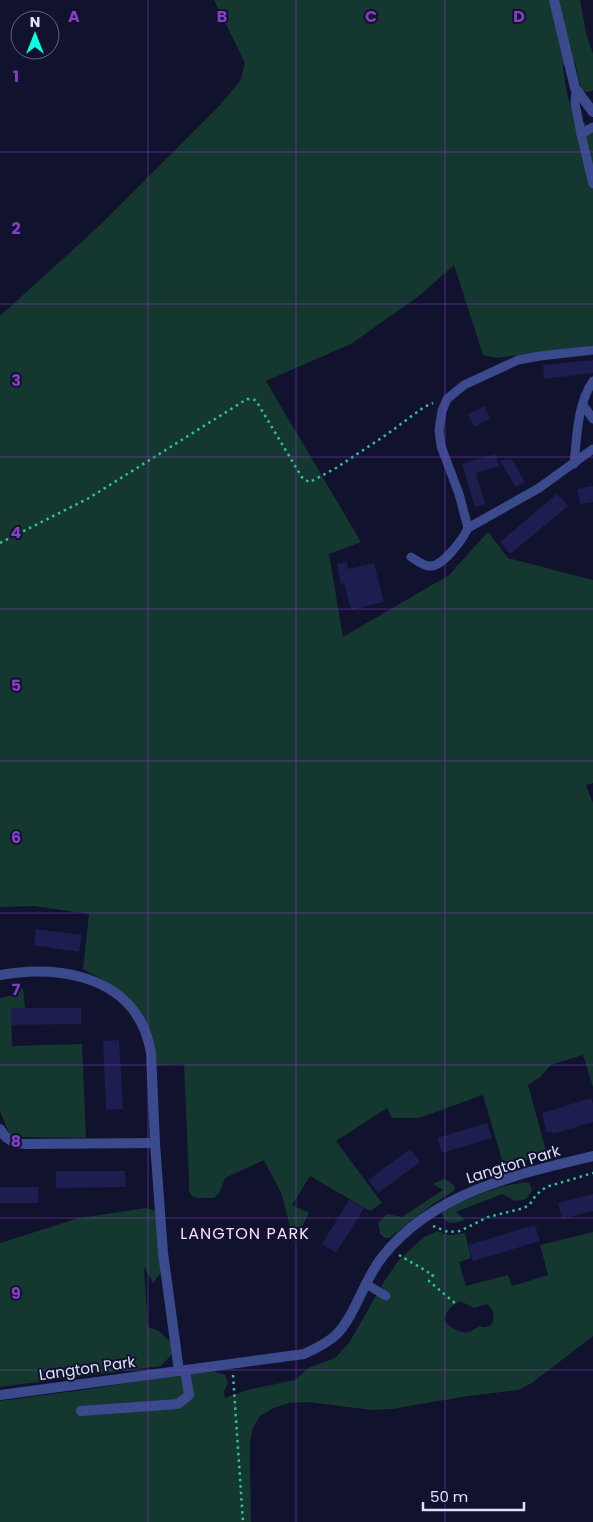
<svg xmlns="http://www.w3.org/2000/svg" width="593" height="1522" font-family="Poppins,sans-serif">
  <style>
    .green { fill: #14372f; fill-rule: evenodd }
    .building { fill: #1d1d4f }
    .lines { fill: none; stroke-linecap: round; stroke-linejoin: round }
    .path { stroke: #2ec29a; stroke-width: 2.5; stroke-dasharray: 2.5 4; stroke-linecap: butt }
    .service { stroke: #3b4a8d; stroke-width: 9 }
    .minor { stroke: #3b4a8d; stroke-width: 10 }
    .grid { fill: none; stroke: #853ec5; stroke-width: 1; stroke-opacity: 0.55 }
    .labels { text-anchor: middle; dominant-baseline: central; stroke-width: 4; stroke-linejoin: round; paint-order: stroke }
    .street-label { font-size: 15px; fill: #dde1ff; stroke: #11122d }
    .neighbourhood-label { font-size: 16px; letter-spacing: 1px; fill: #ffdffa; stroke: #11122d }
    .grid-label { font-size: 16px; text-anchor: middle; font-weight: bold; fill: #853ec5; stroke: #11122d; stroke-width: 4; stroke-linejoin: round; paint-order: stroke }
  </style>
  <rect width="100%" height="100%" fill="#11122d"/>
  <g class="green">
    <path d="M214 0H580L586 33 593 54V90C589 93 585 92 581 90L575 62 564 65 563 67 567 94 573 114 582 120 593 132V174L591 176 593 190V345L497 358 483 355 454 265 419 296 351 344 266 381 361 542 329 554 343 637 449 575 488 532 508 558 593 580V783L586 785 593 803V1087L583 1055 551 1065 540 1077 528 1085 547 1154 504 1167 483 1095 419 1118H392L387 1108 336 1141 382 1203 370 1211 310 1176 292 1205 309 1213 294 1243 282 1195 264 1160 225 1178 220 1192 214 1198H197L192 1196 189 1191V1184L184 1064 153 1066C146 1026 146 1009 110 984 102 978 92 975 83 969L89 914 34 906 0 907V316L99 226 220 105 240 81 245 63Z"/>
    <polygon points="23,988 25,1008 11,1009 12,1046 82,1044 86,1138 13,1137 8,1131 0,1111 0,998 14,995"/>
    <polygon points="443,1179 449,1181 455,1187 454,1191 433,1204 389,1238 385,1238 380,1234 378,1223 387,1214 402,1217 443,1190 433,1184"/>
    <path d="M529 1182 532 1190 526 1199 515 1201 502 1194 456 1212 465 1220C455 1223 445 1227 442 1213L444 1210C470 1198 500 1184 529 1182Z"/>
    <polygon points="146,1208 159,1212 163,1270 153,1283 144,1267 148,1327 159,1331 173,1344 173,1353 161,1366 0,1387 0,1243 79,1218"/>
    <path d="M437 1231 449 1235 465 1233 471 1258 459 1262 466 1286 508 1275 512 1286 548 1275 540 1245 593 1232V1336L532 1383 519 1390 468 1396 392 1409 372 1410 308 1402 288 1403 274 1408 260 1416 253 1428 250 1441V1466L251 1522H0V1401L83 1390 210 1370 225 1375 228 1383 224 1391 225 1398 247 1390 295 1380 308 1368 335 1358 349 1343 385 1280 399 1260 424 1237ZM460 1301 474 1308 487 1304C498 1313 495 1332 479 1326 469 1333 464 1335 453 1328 449 1325 447 1325 444 1320 446 1310 452 1306 460 1301Z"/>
  </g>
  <g class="building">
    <polygon points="593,360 593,373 544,379 543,365"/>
    <polygon points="484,406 490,419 474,427 468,414"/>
    <polygon points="495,454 499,466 476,473 485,504 475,507 462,464"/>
    <polygon points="511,458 525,482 516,487 500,461"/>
    <polygon points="593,486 593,502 580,504 577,489"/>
    <polygon points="557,494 568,506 510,554 500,542"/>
    <polygon points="347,562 348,569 374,563 384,602 351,610 344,583 341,584 337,564"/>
    <polygon points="36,929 82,935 79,952 34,945"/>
    <polygon points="11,1008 81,1008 81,1024 11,1025"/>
    <polygon points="119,1040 123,1109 106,1110 103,1041"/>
    <polygon points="591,1098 593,1104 593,1122 553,1134 552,1131 547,1133 542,1113"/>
    <polygon points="487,1123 492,1138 442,1153 437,1138"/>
    <polygon points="410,1149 420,1162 378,1193 368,1180"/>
    <polygon points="56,1171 125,1171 126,1187 56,1188"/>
    <rect x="0" y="1187" width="38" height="16"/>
    <polygon points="593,1194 593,1211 562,1219 558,1203"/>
    <polygon points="349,1200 364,1208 336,1253 322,1244"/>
    <polygon points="535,1225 540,1241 473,1261 468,1245"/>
  </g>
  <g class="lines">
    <g class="path">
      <polyline points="0,543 89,498 247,399 255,400 258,404 303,479 310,482 336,468 386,435 424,407 433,403"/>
      <polyline points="433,1226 448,1232 460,1231 488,1217 524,1208 530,1204 536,1195 546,1187 593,1173"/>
      <polyline points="399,1255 433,1275 429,1281 456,1304"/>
      <polyline points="233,1375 243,1522"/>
    </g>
    <g class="service">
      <polyline points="576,90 575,103 581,134"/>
      <polyline points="593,127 581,134 593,184"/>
      <polyline points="583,405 593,419"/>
      <path d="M574 464C577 437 577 404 593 381"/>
      <polyline points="468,528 539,488 593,449"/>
      <path d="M411 557C416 560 424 566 429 566 442 568 463 539 468 528L459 494 441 446 439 430 442 411 447 399 464 385 518 360 540 356 593 350"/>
      <polyline points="366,1284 386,1296"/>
    </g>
    <g class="minor">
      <polyline points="554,0 575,88 593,112"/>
      <path d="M0 975C64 963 139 979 151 1053L155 1143 163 1253 179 1371"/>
      <path d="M0 1129C6 1140 13 1143 25 1144L155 1143"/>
      <path d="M0 1395 304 1354C315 1349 328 1343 337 1334 357 1312 364 1279 383 1256 434 1192 518 1174 593 1156"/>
      <polyline points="81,1411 178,1404 189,1395 185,1370"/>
    </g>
  </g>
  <path class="grid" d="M148 0V1522M296 0V1522M445 0V1522M0 152H593M0 304H593M0 457H593M0 609H593M0 761H593M0 913H593M0 1065H593M0 1218H593M0 1370H593"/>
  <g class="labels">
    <g class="street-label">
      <text transform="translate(513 1164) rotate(-17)">Langton Park</text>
      <text transform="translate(87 1368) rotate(-8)">Langton Park</text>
    </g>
    <g class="neighbourhood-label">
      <text x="245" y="1233">LANGTON PARK</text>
    </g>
  </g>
  <g class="grid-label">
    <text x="74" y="22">A</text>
    <text x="222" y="22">B</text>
    <text x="371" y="22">C</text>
    <text x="519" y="22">D</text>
    <text x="16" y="82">1</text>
    <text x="16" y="234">2</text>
    <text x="16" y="386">3</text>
    <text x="16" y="538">4</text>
    <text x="16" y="691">5</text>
    <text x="16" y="843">6</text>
    <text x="16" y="995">7</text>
    <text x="16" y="1147">8</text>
    <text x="16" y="1299">9</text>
  </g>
  <g transform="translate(35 35)"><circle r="24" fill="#11122d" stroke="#636581"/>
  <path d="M0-4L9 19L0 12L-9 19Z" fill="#09ffe3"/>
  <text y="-8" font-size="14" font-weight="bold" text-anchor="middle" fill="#dde1ff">N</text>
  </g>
  <path d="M423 1502v8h101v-8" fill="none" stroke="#dde1ff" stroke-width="2.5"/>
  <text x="430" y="1502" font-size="15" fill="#dde1ff" stroke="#11122d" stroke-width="4" paint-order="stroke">50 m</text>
</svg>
